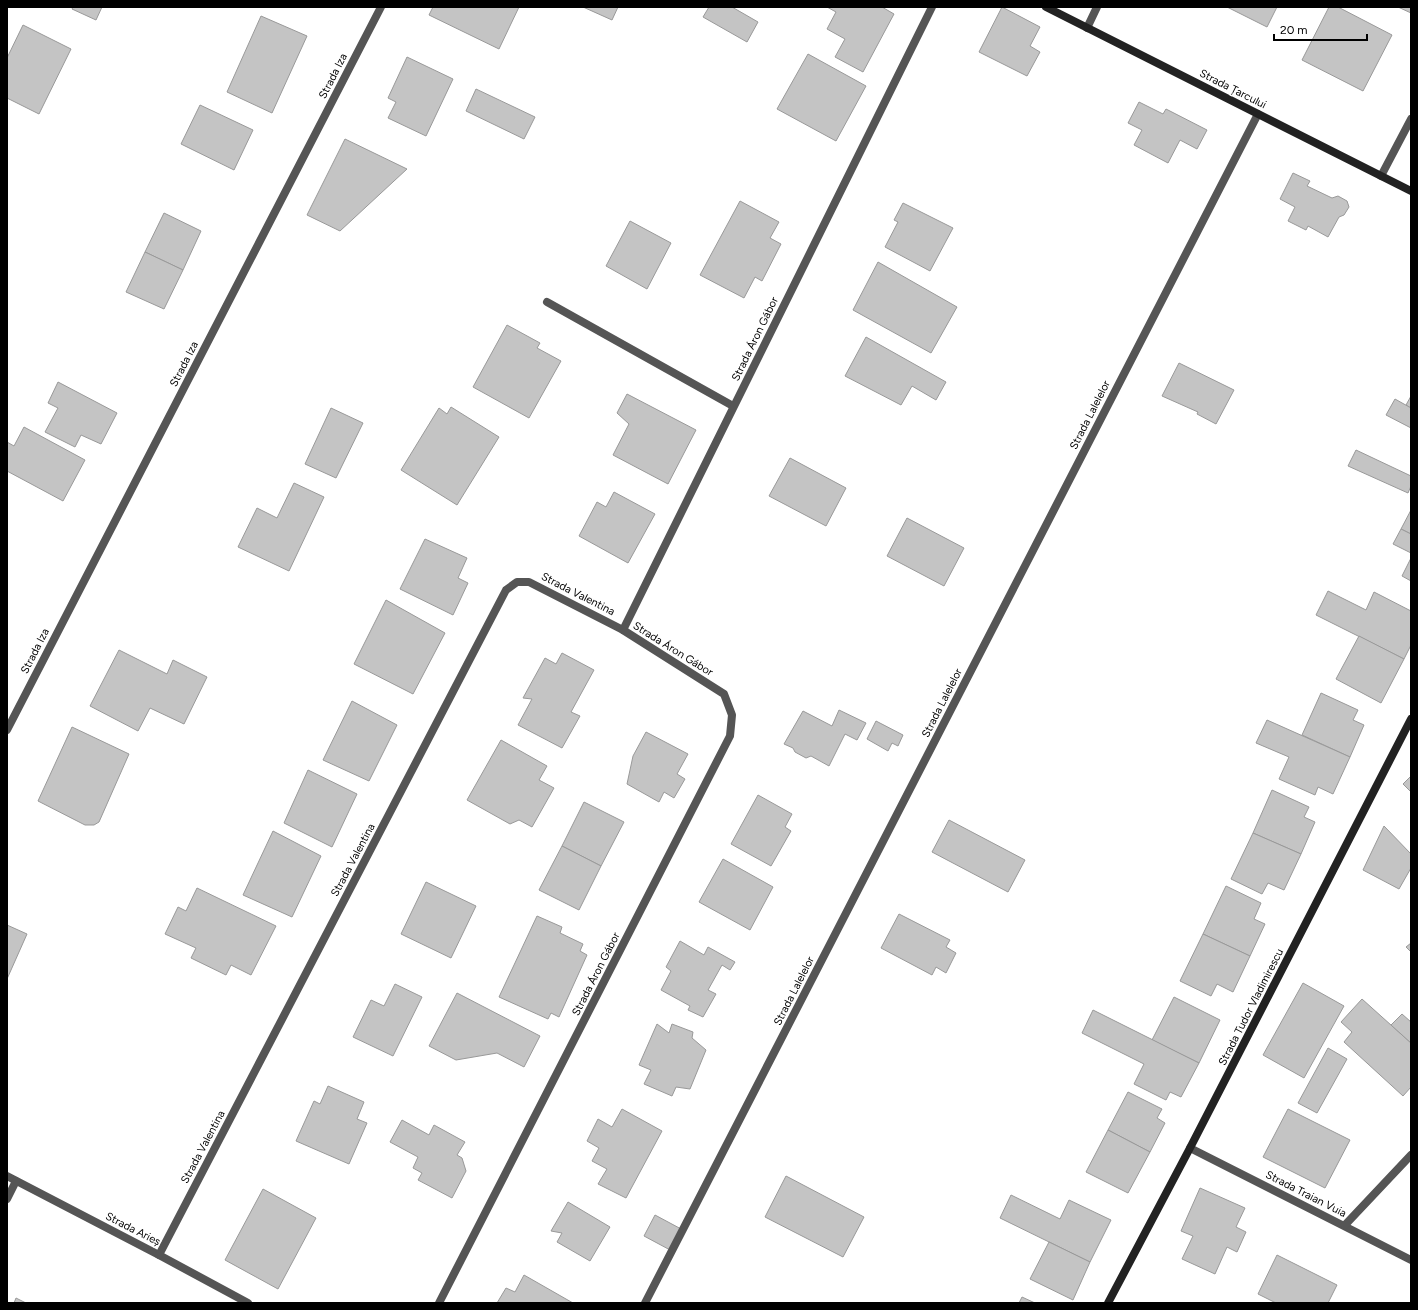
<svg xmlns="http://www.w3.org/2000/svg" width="1418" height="1310" font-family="Figtree,sans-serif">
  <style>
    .building { fill: #c4c4c4; stroke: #999 }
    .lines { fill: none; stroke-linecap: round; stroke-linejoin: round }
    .street { stroke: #555; stroke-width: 8 }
    .secondary { stroke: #222; stroke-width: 8 }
    .labels { text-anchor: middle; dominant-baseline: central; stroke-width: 3; stroke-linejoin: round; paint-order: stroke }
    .street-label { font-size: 11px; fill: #000; stroke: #fff }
  </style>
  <rect width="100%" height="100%" fill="#fff"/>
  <g class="building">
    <polygon points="73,7 102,7 96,20 72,9"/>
    <polygon points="433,7 519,7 499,49 429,15"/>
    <polygon points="583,7 618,7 612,20"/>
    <polygon points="709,7 732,7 758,22 747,42 703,17"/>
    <polygon points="827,7 882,7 894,14 863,72 835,57 845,39 827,29 836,12"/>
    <polygon points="1002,7 1040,27 1030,46 1040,52 1027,76 979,52"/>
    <polygon points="1227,7 1277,7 1267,27"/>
    <polygon points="1329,7 1338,7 1392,35 1363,91 1302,60"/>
    <polygon points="1398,7 1411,7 1411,13"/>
    <polygon points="261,16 307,36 272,113 227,92"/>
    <polygon points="23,25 71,49 39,114 7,98 7,58"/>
    <polygon points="808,54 866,86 836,141 777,109"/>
    <polygon points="407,57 453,79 426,136 388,118 396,102 388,98"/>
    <polygon points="476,89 535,117 524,139 466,111"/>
    <polygon points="1139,102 1163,114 1166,109 1207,130 1197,149 1180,140 1168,163 1134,145 1142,130 1128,123"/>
    <polygon points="200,105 253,130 234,170 181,144"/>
    <polygon points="345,139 407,169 340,231 307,215"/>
    <polygon points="1293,173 1310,181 1307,186 1332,198 1338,196 1347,201 1349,207 1344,215 1339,217 1328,237 1308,226 1306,230 1288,221 1295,207 1280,199"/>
    <polygon points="740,201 779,222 770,238 781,244 762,281 755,277 744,298 700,275"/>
    <polygon points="903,203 953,228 930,271 885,247 898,222 894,220"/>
    <polygon points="164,213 201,231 183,270 145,252"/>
    <polygon points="630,221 671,243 647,289 606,266"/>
    <polygon points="145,252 183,270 164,309 126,292"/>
    <polygon points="878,262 957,307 931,353 853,310"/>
    <polygon points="507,325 540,343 537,348 561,361 529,418 473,387"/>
    <polygon points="866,337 946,382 936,400 912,386 901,405 845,376"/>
    <polygon points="1179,363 1234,390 1216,424 1197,414 1198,412 1162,396"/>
    <polygon points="58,382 117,413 101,444 81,435 75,447 45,432 58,408 48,403"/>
    <polygon points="627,394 696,430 668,484 613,455 629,424 617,413"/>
    <polygon points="1411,396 1411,408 1406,405"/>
    <polygon points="1395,399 1411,408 1411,428 1386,415"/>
    <polygon points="451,407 499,437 457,505 401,470 439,408 447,414"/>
    <polygon points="331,408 363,423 336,478 305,464"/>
    <polygon points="24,427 85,460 63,501 7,471 7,442 14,446"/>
    <polygon points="1356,450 1411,476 1411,486 1408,493 1348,466"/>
    <polygon points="790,458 846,488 826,526 769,496"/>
    <polygon points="294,483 324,497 289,571 238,547 257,508 277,518"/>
    <polygon points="614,492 655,514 628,563 579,536 597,502 606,507"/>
    <polygon points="1411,510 1411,534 1401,529"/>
    <polygon points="907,518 964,548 944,586 887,556"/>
    <polygon points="1401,529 1411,534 1411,553 1393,544"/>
    <polygon points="425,539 467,558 458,578 468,583 453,615 400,589"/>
    <polygon points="1411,558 1411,581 1402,576"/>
    <polygon points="1328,591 1366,610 1374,592 1411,611 1411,645 1404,659 1316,615"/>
    <polygon points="386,600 445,633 413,694 354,664"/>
    <polygon points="1359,636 1404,659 1381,703 1336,679"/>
    <polygon points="119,650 167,674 173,660 207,677 184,724 150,708 138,731 90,706"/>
    <polygon points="562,653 594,670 571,712 580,716 562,748 518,725 532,699 523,698 545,658 556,664"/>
    <polygon points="1321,693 1358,710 1353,720 1364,725 1350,757 1302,735"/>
    <polygon points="352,701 397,725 369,781 323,760"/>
    <polygon points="839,710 866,723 857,740 845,734 829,766 811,756 806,758 795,752 793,748 784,744 803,711 832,726"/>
    <polygon points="1267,720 1350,757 1333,794 1318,787 1315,795 1279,779 1289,757 1256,743"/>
    <polygon points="876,721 903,735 898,746 892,743 888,751 867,739"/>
    <polygon points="72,727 129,754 99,822 94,825 85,825 38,801"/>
    <polygon points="646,732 688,754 677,774 685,779 674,798 664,792 659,802 627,784 633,756"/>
    <polygon points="501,740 547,766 539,780 554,788 532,827 519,820 510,824 467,800"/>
    <polygon points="308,770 357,794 332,847 284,823"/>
    <polygon points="1411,776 1411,792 1403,784"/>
    <polygon points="1272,790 1309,807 1304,817 1315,822 1301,854 1253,833"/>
    <polygon points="758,795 792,814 785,827 791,831 771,866 731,844"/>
    <polygon points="584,802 624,822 601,866 562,846"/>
    <polygon points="949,820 1025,860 1008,892 932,852"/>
    <polygon points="1384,826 1411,854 1411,868 1399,889 1363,870"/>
    <polygon points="273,831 321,856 292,917 243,895"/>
    <polygon points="1253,833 1301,854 1284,890 1268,883 1262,894 1231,879"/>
    <polygon points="562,846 601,866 579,910 539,890"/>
    <polygon points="723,859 773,887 750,930 699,902"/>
    <polygon points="426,882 476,906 451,958 401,934"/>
    <polygon points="1226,886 1261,903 1254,919 1265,924 1250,956 1203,934"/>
    <polygon points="197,888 276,926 251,975 231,965 226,975 191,958 196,948 165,934 178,907 186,911"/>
    <polygon points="899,914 950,940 946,947 956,953 946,973 936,967 932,975 881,948"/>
    <polygon points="537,916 562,927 560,933 583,944 580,951 587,955 559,1017 551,1013 548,1019 499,997"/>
    <polygon points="7,925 27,934 7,979"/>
    <polygon points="1203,934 1250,956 1233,992 1217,984 1211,996 1180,981"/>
    <polygon points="680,941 704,955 708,947 735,962 730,970 722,965 708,990 716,994 703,1017 688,1010 690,1006 661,990 671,971 666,967"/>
    <polygon points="1411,943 1411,952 1406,947"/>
    <polygon points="1303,983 1344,1006 1304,1078 1263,1055"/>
    <polygon points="395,984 422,997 393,1056 353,1037 371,1000 384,1006"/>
    <polygon points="457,993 540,1036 524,1067 497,1053 456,1060 429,1046"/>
    <polygon points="1174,997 1220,1020 1199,1063 1152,1040"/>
    <polygon points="1362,999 1411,1043 1411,1087 1403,1096 1344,1042 1352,1032 1341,1022"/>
    <polygon points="1093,1010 1199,1063 1181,1097 1170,1092 1166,1100 1134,1084 1144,1064 1082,1033"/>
    <polygon points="1402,1014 1411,1022 1411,1043 1391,1025"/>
    <polygon points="657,1024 669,1033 672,1024 693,1032 692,1038 706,1050 690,1089 676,1087 672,1096 644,1084 651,1070 639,1065"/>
    <polygon points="1328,1048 1347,1059 1317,1113 1298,1103"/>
    <polygon points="328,1086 364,1102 357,1119 367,1123 349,1164 296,1141 314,1101 320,1104"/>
    <polygon points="1128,1092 1162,1109 1157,1118 1165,1123 1150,1152 1108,1130"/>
    <polygon points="622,1109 662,1131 626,1198 598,1184 607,1169 592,1161 599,1148 587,1141 598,1119 612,1127"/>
    <polygon points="1288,1109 1350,1140 1325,1188 1263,1157"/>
    <polygon points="402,1120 429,1135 434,1125 465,1142 457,1155 462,1158 466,1171 452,1198 418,1180 422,1173 413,1168 418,1157 390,1142"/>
    <polygon points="1108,1130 1150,1152 1128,1193 1086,1172"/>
    <polygon points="786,1176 864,1217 843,1257 765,1217"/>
    <polygon points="1200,1188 1245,1208 1236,1227 1246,1232 1237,1252 1227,1247 1215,1274 1182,1259 1193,1236 1181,1231"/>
    <polygon points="263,1189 316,1218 278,1289 225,1260"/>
    <polygon points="1011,1195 1060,1219 1069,1200 1111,1220 1090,1262 1000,1218"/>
    <polygon points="568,1202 610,1227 590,1261 557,1242 562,1233 551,1231"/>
    <polygon points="655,1215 683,1230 672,1251 644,1236"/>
    <polygon points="1049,1242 1090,1262 1073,1300 1030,1279"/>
    <polygon points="1277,1255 1337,1285 1328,1303 1276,1303 1258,1294"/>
    <polygon points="524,1275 573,1303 497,1303 506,1288 515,1292"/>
    <polygon points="1022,1297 1035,1303 1019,1303"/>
    <polygon points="16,1298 26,1303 14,1303"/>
  </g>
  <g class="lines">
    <g class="street">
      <polyline points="1087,28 1097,7"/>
      <polyline points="1381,176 1411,119"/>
      <polyline points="547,302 733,406"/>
      <polyline points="7,730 381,7"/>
      <polyline points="1190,1148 1411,1260"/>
      <polyline points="7,1176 159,1255 248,1303"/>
      <polyline points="7,1199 16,1181"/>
      <polyline points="1345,1225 1411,1155"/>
      <polyline points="159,1255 506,590 517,582 529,582 623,630"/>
      <polyline points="439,1303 730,736 732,715 724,694 623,630 932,7"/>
      <polyline points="645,1303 1258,114"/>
    </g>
    <g class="secondary">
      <polyline points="1046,7 1411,191"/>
      <polyline points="1108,1303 1190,1148 1411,719"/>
    </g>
  </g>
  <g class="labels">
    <g class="street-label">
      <text transform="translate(333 76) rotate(-63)">Strada Iza</text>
      <text transform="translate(1233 89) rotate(27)">Strada Țarcului</text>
      <text transform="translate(755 339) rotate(-64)">Strada Áron Gábor</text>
      <text transform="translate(184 364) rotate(-63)">Strada Iza</text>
      <text transform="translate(1090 415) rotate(-63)">Strada Lalelelor</text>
      <text transform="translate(578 594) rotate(27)">Strada Valentina</text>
      <text transform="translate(673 649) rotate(32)">Strada Áron Gábor</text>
      <text transform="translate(35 651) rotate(-63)">Strada Iza</text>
      <text transform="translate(942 703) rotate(-63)">Strada Lalelelor</text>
      <text transform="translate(353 860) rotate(-62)">Strada Valentina</text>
      <text transform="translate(596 974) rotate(-63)">Strada Áron Gábor</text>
      <text transform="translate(794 991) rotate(-63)">Strada Lalelelor</text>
      <text transform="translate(1251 1007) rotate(-63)">Strada Tudor Vladimirescu</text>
      <text transform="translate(203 1147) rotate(-62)">Strada Valentina</text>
      <text transform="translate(1306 1194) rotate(27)">Strada Traian Vuia</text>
      <text transform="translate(133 1229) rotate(27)">Strada Arieș</text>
    </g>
  </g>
  <rect width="1418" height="1310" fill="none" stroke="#000000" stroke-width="16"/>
  <path d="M1274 34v6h93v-6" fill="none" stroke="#000000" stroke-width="2"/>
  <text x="1280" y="34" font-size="12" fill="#000000" stroke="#ffffff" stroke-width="3" paint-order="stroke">20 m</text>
</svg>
